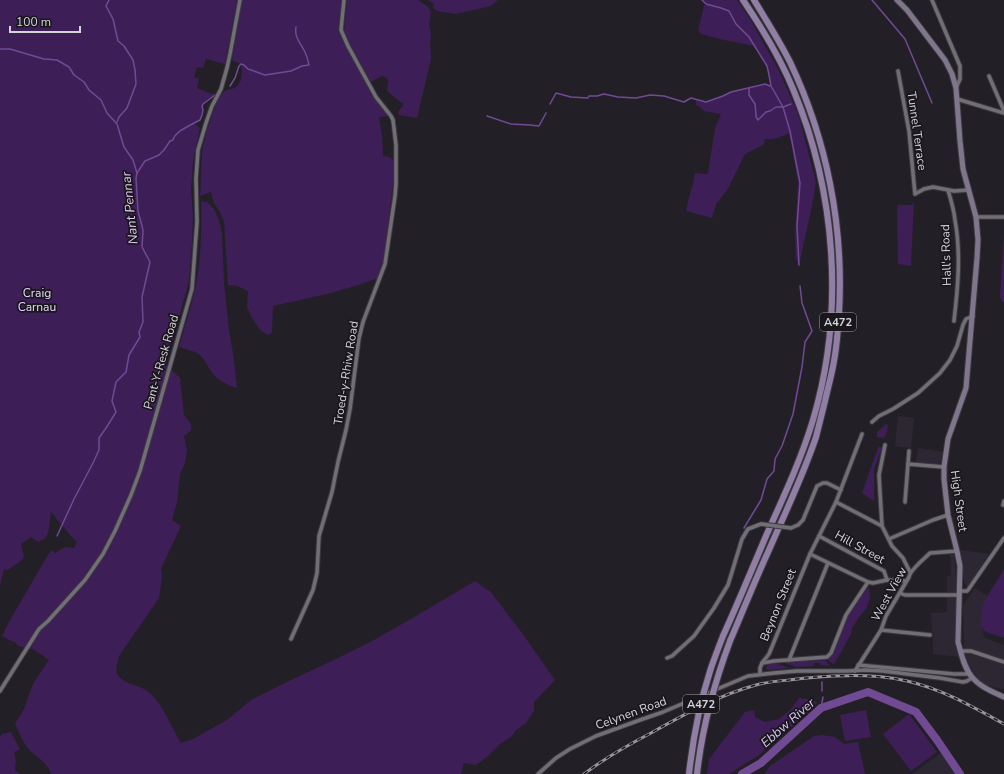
<svg xmlns="http://www.w3.org/2000/svg" width="1004" height="774" font-family="'Nunito Sans',sans-serif">
  <style>
    .built { fill: #2c2732 }
    .green { fill: #3d1e57 }
    .lines { fill: none; stroke-linecap: round; stroke-linejoin: round }
    .stream { stroke: #704b94; stroke-width: 1.5 }
    .river { stroke: #704b94; stroke-width: 8 }
    .street-casing { stroke: #3c3a3f; stroke-width: 5.5 }
    .secondary-casing { stroke: #3c3a3f; stroke-width: 7 }
    .primary-casing { stroke: #3c3a3f; stroke-width: 8 }
    .street { stroke: #716e75; stroke-width: 3.5 }
    .secondary { stroke: #80768c; stroke-width: 5 }
    .primary { stroke: #907ea4; stroke-width: 6 }
    .rail-casing { stroke: #97959a; stroke-width: 3 }
    .rail { stroke: #19171c; stroke-width: 1.5; stroke-dasharray: 4.5; stroke-linecap: butt }
    .street-bridge-casing { stroke: #3c3a3f; stroke-width: 5.5; stroke-linecap: butt }
    .primary-bridge-casing { stroke: #3c3a3f; stroke-width: 8; stroke-linecap: butt }
    .street-bridge { stroke: #716e75; stroke-width: 3.5 }
    .primary-bridge { stroke: #907ea4; stroke-width: 6 }
    .labels { text-anchor: middle; dominant-baseline: central; stroke-width: 3.5; stroke-linejoin: round; paint-order: stroke }
    .shield { fill: #19171c; stroke: #9d9ba0; stroke-width: 1 }
    .shield-label { font-size: 11px; font-weight: bold; fill: #d6d4d8 }
    .street-label { font-size: 12px; fill: #d6d4d8; stroke: #19171c }
    .park-label { font-size: 12px; fill: #e8d5fe; stroke: #19171c }
    .water-label { font-size: 13px; font-style: italic; fill: #dbc8f1; stroke: #19171c }
  </style>
  <rect width="100%" height="100%" fill="#222026"/>
  <g class="built">
    <polygon points="898,416 914,418 911,448 895,446"/>
    <polygon points="918,448 943,452 941,463 939,464 916,463"/>
    <polygon points="961,550 989,554 969,585 967,586 965,584 962,573"/>
    <polygon points="950,554 954,554 957,588 960,657 933,654 933,646 931,613 947,612 947,576 951,576"/>
    <polygon points="975,588 988,596 984,604 982,629 985,638 1004,645 1004,689 988,686 983,683 976,676 968,665 966,657 964,645 963,605"/>
    <polygon points="941,753 956,774 912,774"/>
  </g>
  <g class="green">
    <path d="M0 0H237L225 64 206 59 203 68 197 67 194 77 199 79 197 88 215 95C212 97 204 101 203 105 201 107 203 108 203 111 203 118 200 120 194 123L200 128 193 162 191 190 193 215 192 243 189 281 166 365 180 378 184 415 191 424V430L184 436 187 450 185 463 180 474 177 502 172 520 181 526 161 569 162 577 159 598 119 656C118 661 115 669 117 674 123 684 135 684 144 689 160 697 172 728 181 743L193 739 227 720 251 700 293 679 336 659 374 640 416 616 475 581C481 584 484 589 490 591L522 633 555 680 534 702V711L526 723 516 730 512 736 500 744 487 757 476 765 464 763 461 774H51C48 762 34 756 27 747 22 740 18 731 15 723L23 711 34 682 49 660 33 649 18 646 15 642 11 641 2 636 10 620 49 553 52 550 55 553 65 547 74 548 77 542 70 535 51 512C49 521 51 533 44 539 42 540 40 541 38 542L31 537 21 544 22 549 24 556 22 560 8 570 4 569 0 585Z"/>
    <polygon points="242,0 342,0 338,30 343,41 369,89 380,106 388,116 379,117 382,135 383,156 389,157 393,160 393,185 384,258 378,278 358,285 331,293 273,306 272,331 271,334 268,335 260,330 252,318 247,307 248,291 237,286 228,285 224,222 220,212 214,203 211,192 200,196 202,150 207,130 219,96 226,90 235,88 238,85 241,80 242,72 241,64 232,60"/>
    <polygon points="347,0 418,0 427,6 430,10 431,12 429,24 431,34 430,43 431,59 417,118 399,115 398,113 400,109 403,106 403,104 387,91 388,80 387,78 382,76 371,82 349,44 344,32"/>
    <polygon points="428,0 498,0 491,6 456,14 442,12 435,10 433,7 434,4"/>
    <path d="M702 0H737L750 19 778 69 798 113 816 182 812 206 799 265 796 259 795 237 798 181 789 133C781 137 775 140 765 139L764 144 761 146 745 154 728 189 716 204 712 218 686 211C688 198 693 186 695 173L706 174 708 173 715 128 721 114 704 111 699 106 696 105V100L706 102 723 96 731 92 765 84 771 86 769 75 767 66 755 46 724 40 701 34 698 30 704 6 706 4Z"/>
    <path d="M201 201 207 202 214 209 219 220 222 234 224 283 229 330 234 360 237 388C228 386 216 379 211 371 207 365 205 360 200 355 194 351 186 349 179 347 185 326 192 305 196 284 201 256 202 229 201 201Z"/>
    <polygon points="914,201 911,266 898,264 897,205 912,205"/>
    <polygon points="1004,236 1004,302 1002,302 1000,296"/>
    <path d="M886 424 888 425C887 430 887 434 884 438L877 437V432Z"/>
    <polygon points="879,446 882,448 874,469 874,501 862,493 878,448"/>
    <path d="M1004 569V638L984 631C981 626 980 617 981 612 983 600 998 580 1004 569Z"/>
    <polygon points="869,587 870,598 866,609 859,617 852,628 851,634 836,661 834,664 831,663 827,659 833,655 848,616 861,596"/>
    <polygon points="825,660 830,666 820,665 820,663 814,663 814,666 797,667 781,662"/>
    <polygon points="775,663 789,668 767,670 766,669 767,665"/>
    <polygon points="799,698 807,699 817,702 810,710 759,755 729,774 707,774 709,759 745,712 754,710 755,717 765,722 779,719 791,709"/>
    <polygon points="866,710 871,737 845,741 840,715"/>
    <polygon points="909,714 937,752 911,771 883,734"/>
    <polygon points="11,732 20,749 14,752 16,761 15,770 20,774 0,774 0,737 2,734"/>
    <polygon points="822,735 835,737 844,744 858,742 865,774 765,774 765,773 770,766 814,736"/>
  </g>
  <g class="lines">
    <g class="stream">
      <polyline points="109,0 106,6 113,19 118,41 124,46 133,60 135,70 136,84 127,108 119,117 117,122"/>
      <polyline points="702,0 706,4 721,8 729,11 736,24 749,37 767,66 769,75 771,86 783,107 790,131 800,183 797,226 799,265"/>
      <polyline points="872,0 905,39 932,103"/>
      <polyline points="0,49 10,49 44,59 57,60 69,67 74,75 84,82 89,90 101,100 107,113 117,124 124,147 133,160 137,173 136,178 138,211 143,230 142,247 150,262 142,297 143,322 139,332 140,337 129,355 126,372 116,382 112,401 116,412 106,428 99,438 99,450 93,463 74,499 57,536"/>
      <path d="M230 86 235 78 239 66 241 64 244 65 248 69 265 75 291 71 302 66 309 65C308 61 307 56 305 52 301 44 294 37 296 27"/>
      <polyline points="749,88 749,95 755,104 756,114 756,117 758,120 766,112 770,111 776,107 783,107 791,104"/>
      <polyline points="550,104 556,93 571,97 588,98 589,96 597,96 604,94 618,97 636,98 650,95 664,96 684,102 691,98 706,102 723,96 731,92 765,84 770,86"/>
      <polyline points="487,116 511,124 530,125 539,126 546,113"/>
      <path d="M137 173 145 161 159 155 164 150 170 141 173 140C175 131 193 124 200 120L202 115 203 110 202 106 203 104 215 95"/>
      <polyline points="744,528 761,500 767,479 774,471 775,459 782,446 793,414 802,367 805,342 812,331 802,303 800,286"/>
      <polyline points="822,691 822,682"/>
      <polyline points="821,708 823,697"/>
    </g>
    <polyline class="river" points="742,774 761,763 821,708 868,692 916,712 937,740 960,774"/>
    <g class="street-casing">
      <g id="street">
        <polyline points="932,0 960,66 960,79 956,88"/>
        <polyline points="898,71 909,131 915,194 924,189 933,187 954,191 969,190"/>
        <polyline points="989,76 1004,111"/>
        <polyline points="957,99 1004,113"/>
        <path d="M948 190C951 200 954 210 955 220 961 253 958 287 954 321"/>
        <polyline points="976,217 1004,217"/>
        <polyline points="872,422 879,416 893,409 918,393 940,373 950,360 957,346 963,325 966,319 973,316"/>
        <polyline points="885,445 879,475 882,526 892,546 903,558 910,572"/>
        <polyline points="908,464 944,467"/>
        <polyline points="1004,501 1003,505 1004,505"/>
        <polyline points="836,502 882,526"/>
        <polyline points="905,502 909,451"/>
        <polyline points="791,528 798,525 803,520 817,486 823,483 827,483 841,490"/>
        <polyline points="819,536 884,571 887,580"/>
        <polyline points="889,539 933,520 948,515"/>
        <polyline points="810,554 868,582"/>
        <polyline points="959,591 967,591 968,590 1004,538"/>
        <polyline points="900,593 905,595 959,595"/>
        <polyline points="881,630 930,635"/>
        <polyline points="291,639 313,590 317,573 319,536 332,492 338,462 346,430 350,409 359,338 363,322 385,264 395,196 396,184 396,145 393,120 391,116 376,97 348,46 341,30 344,0"/>
        <polyline points="960,651 971,651 1004,662"/>
        <polyline points="667,658 672,656 694,636 714,608 728,585 742,539 748,529 761,524"/>
        <polyline points="789,660 828,563"/>
        <polyline points="762,663 769,654 810,554 836,502 862,434"/>
        <polyline points="858,665 954,674 970,674"/>
        <path d="M855 671 881 630 886 616 909 577C910 570 924 559 930 553L957 551"/>
        <polyline points="760,674 760,668 762,663 774,661 827,657 831,653 846,615 868,582 873,583 887,580 906,581"/>
        <polyline points="0,691 39,629 48,621 85,580 103,554 115,531 131,495 140,471 192,289 197,222 196,179 198,150 206,123 212,106 221,89 227,68 230,54 240,0"/>
        <polyline points="538,774 556,758 570,749 596,736 640,720 663,712 748,676 774,673 797,671 848,671 865,670 883,671 940,678 963,682 967,681 972,678"/>
      </g>
    </g>
    <g class="secondary-casing">
      <path id="secondary" d="M897 0 907 10 945 60 952 74 956 88 960 141 963 169 976 217 978 240 977 258 966 388 948 439 944 467V479L948 515 957 551 960 566 958 642C961 653 964 668 972 677 980 687 993 692 1004 697"/>
    </g>
    <g class="primary-casing">
      <g id="primary">
        <path d="M723 636C738 603 752 569 766 536 783 498 801 460 813 420 845 312 836 192 793 89 780 57 762 28 743 0"/>
        <path d="M730 641C743 611 755 580 769 550 785 513 803 476 816 437 819 425 822 413 825 401 828 387 832 374 834 361 837 345 838 329 839 313 844 227 827 140 790 62 779 40 766 20 754 0"/>
      </g>
    </g>
    <use href="#street" class="street"/>
    <use href="#secondary" class="secondary"/>
    <use href="#primary" class="primary"/>
    <g class="rail-casing">
      <path id="rail" d="M584 774C605 758 628 745 651 733 685 714 719 695 756 685 766 682 778 681 789 680 825 675 872 673 907 681 942 689 973 707 1004 724"/>
    </g>
    <use href="#rail" class="rail"/>
    <g class="street-bridge-casing">
      <polyline id="street-bridge" points="761,524 791,528"/>
    </g>
    <g class="primary-bridge-casing">
      <g id="primary-bridge">
        <path d="M689 774C693 738 700 702 711 668 715 657 719 646 723 636"/>
        <path d="M697 774C702 728 714 684 730 641"/>
      </g>
    </g>
    <use href="#street-bridge" class="street-bridge"/>
    <use href="#primary-bridge" class="primary-bridge"/>
  </g>
  <g class="labels">
    <g class="shield">
      <rect x="820" y="313" width="36" height="18" rx="3"/>
      <rect x="683" y="695" width="36" height="18" rx="3"/>
    </g>
    <g class="shield-label">
      <text x="838" y="322">A472</text>
      <text x="701" y="704">A472</text>
    </g>
    <g class="street-label">
      <text transform="translate(917 131) rotate(82)">Tunnel Terrace</text>
      <text transform="translate(946 255) rotate(-92)">Hall's Road</text>
      <text transform="translate(161 362) rotate(-74)">Pant-Y-Resk Road</text>
      <text transform="translate(346 373) rotate(-81)">Troed-y-Rhiw Road</text>
      <text transform="translate(959 501) rotate(82)">High Street</text>
      <text transform="translate(860 547) rotate(29)">Hill Street</text>
      <text transform="translate(889 594) rotate(-61)">West View</text>
      <text transform="translate(778 605) rotate(-68)">Beynon Street</text>
      <text transform="translate(631 713) rotate(-20)">Celynen Road</text>
    </g>
    <g class="park-label">
      <text x="37" y="293">Craig<tspan x="37" dy="14">Carnau</tspan></text>
    </g>
    <g class="water-label">
      <text transform="translate(130 208) rotate(-96)">Nant Pennar</text>
      <text transform="translate(788 723) rotate(-41)">Ebbw River</text>
    </g>
  </g>
  <path d="M10 26v6h70v-6" fill="none" stroke="#d6d4d8" stroke-width="2"/>
  <text x="16" y="26" font-size="12" fill="#d6d4d8" stroke="#19171c" stroke-width="3" paint-order="stroke">100 m</text>
</svg>
